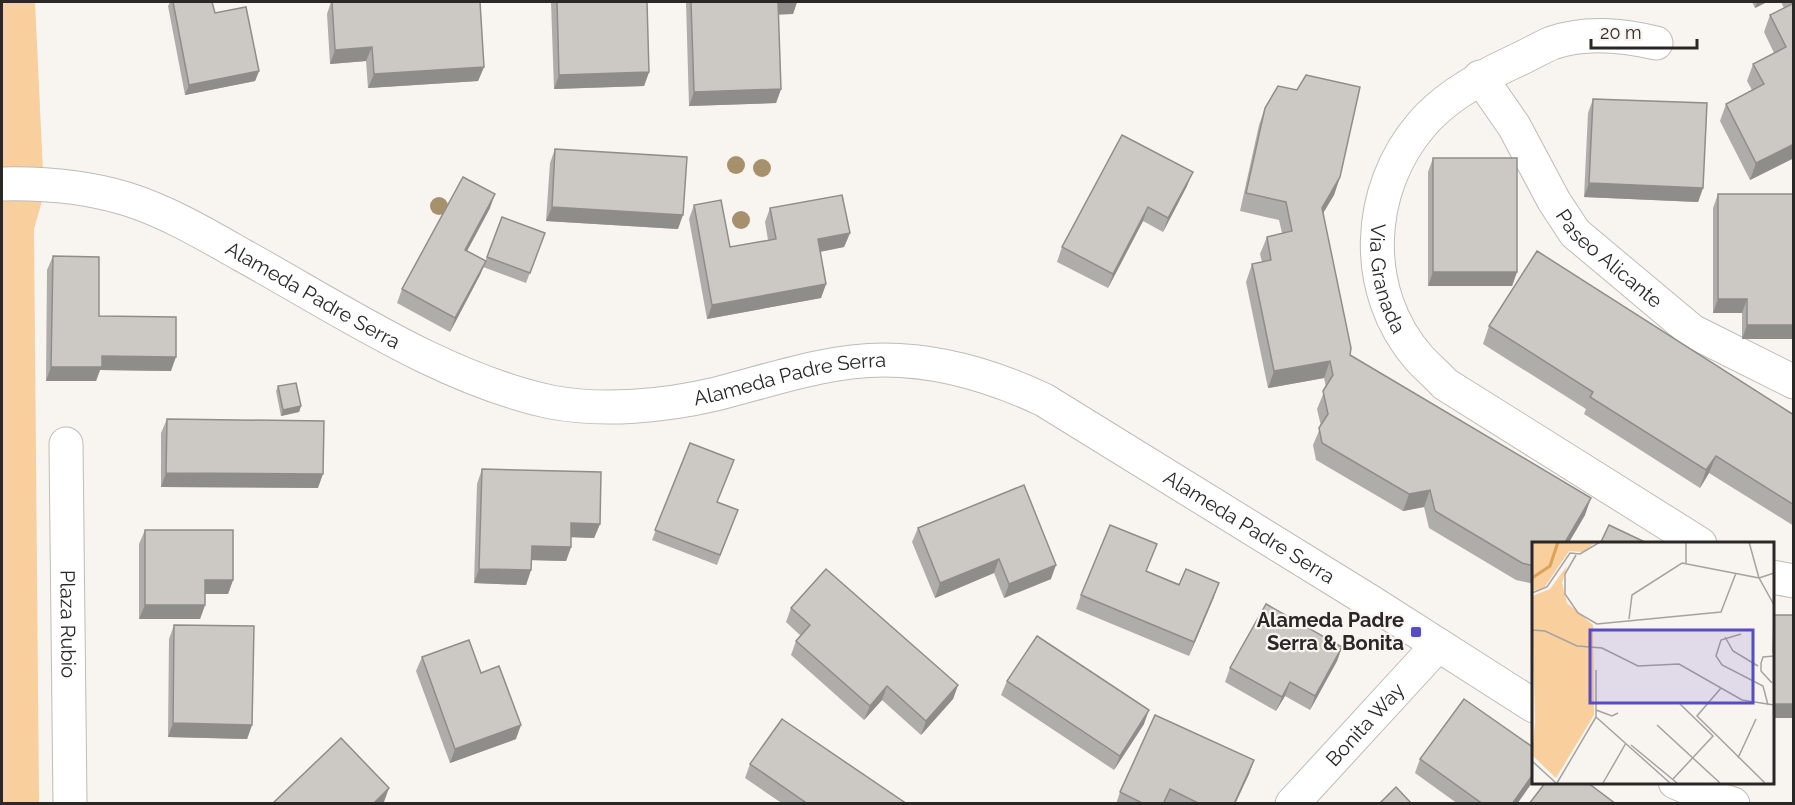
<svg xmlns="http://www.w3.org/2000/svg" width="1795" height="805" font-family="Raleway,sans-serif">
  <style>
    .green { fill: #f8cf9d }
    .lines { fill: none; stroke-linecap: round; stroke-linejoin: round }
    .street-casing { stroke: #bfbcb8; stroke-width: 35 }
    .secondary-casing { stroke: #bfbcb8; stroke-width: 35 }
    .street { stroke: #fff; stroke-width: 33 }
    .secondary { stroke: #fff; stroke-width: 33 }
    .tree { fill: #a7916d }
    .wall { fill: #afada9 }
    .shaded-wall { fill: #8f8d8a }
    .building { fill: #ccc9c5; stroke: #8f8d8a; stroke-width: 1.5 }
    .poi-dot { fill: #584cc4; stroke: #f8f4f0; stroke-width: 2 }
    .labels { text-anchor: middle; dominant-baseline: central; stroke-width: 4.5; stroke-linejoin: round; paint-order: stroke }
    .street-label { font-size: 20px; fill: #2a2827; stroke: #f8f4f0 }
    .poi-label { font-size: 20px; font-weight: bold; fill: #2a2827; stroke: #f8f4f0; text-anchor: end }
    .inset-river { fill: none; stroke: #dca358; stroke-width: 3 }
    .inset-road { fill: none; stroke: #a6a2a0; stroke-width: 1.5 }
    .view { fill: #584cc4; fill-opacity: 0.15; stroke: #584cc4; stroke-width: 3 }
    .inset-edge { fill: none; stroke: #2a2827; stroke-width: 3 }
  </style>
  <rect width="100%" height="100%" fill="#f8f4f0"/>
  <polygon class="green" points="2,2 35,2 44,194 34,229 39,803 2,804"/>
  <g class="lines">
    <g class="street-casing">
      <g id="street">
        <path id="s1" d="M1656 43C1622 35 1586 31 1552 43 1538 49 1525 57 1511 63 1479 78 1445 97 1422 124 1365 190 1361 292 1419 358 1427 367 1437 375 1445 384L1700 544"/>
        <path id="s2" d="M1480 77 1514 126 1554 201 1575 233 1692 331 1794 382"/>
        <path id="s3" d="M66 444 70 804"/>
        <polyline points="1772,577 1794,581"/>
        <path id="s4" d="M1292 804 1438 645"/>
      </g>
    </g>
    <g class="secondary-casing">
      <g id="secondary">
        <path id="s5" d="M2 184C44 183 87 187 127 199 168 212 205 234 242 255 338 308 443 379 551 402 603 412 665 406 716 394 771 380 827 360 884 360 941 360 993 376 1044 400L1371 602 1534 706"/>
        <polyline points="1675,782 1705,795 1733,804"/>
      </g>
    </g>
    <use href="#street" class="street"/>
    <use href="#secondary" class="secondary"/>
  </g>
  <g class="tree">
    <circle cx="736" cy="165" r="9"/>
    <circle cx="762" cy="168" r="9"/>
    <circle cx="439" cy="206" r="9"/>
    <circle cx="741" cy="220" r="9"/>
  </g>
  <g class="wall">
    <polygon points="170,2 212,2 215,13 259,71 255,81 185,95 168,6"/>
    <polygon points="331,2 480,2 484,67 478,81 368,88 366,61 330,64 327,14"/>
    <polygon points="551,2 647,2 649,72 644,86 554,89"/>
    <polygon points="686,2 797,2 793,14 778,14 781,89 776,103 689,106"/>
    <polygon points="1752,2 1767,2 1755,8"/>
    <polygon points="1781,2 1794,2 1794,158 1750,180 1720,121 1726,104 1752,90 1747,81 1753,64 1774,53 1764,32 1770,15 1784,8"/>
    <polygon points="1593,99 1703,188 1698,202 1584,197 1588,113"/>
    <polygon points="1265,108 1340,177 1334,195 1323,213 1350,355 1585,515 1568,544 1534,544 1534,584 1516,580 1429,528 1424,507 1403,511 1316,460 1313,445 1321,426 1317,409 1326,387 1324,378 1268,388 1246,282 1252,264 1262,262 1260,254 1267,237 1282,233 1279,220 1240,211 1259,125"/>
    <polygon points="555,149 678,229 546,221 550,163"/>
    <polygon points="1433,158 1517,272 1512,286 1428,286 1428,172"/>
    <polygon points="1187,186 1163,232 1143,221 1108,288 1057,262 1062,247"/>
    <polygon points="1718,194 1794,339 1742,339 1742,313 1713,313 1713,208"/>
    <polygon points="694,205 730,247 768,240 765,222 770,208 850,233 844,247 820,252 826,284 821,298 707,319 689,219"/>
    <polygon points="490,208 467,251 486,261 480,275 450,332 397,303 402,289"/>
    <polygon points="502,217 545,233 526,283 483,267"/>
    <polygon points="53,256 99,316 171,371 100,370 96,381 46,381 47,270"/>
    <polygon points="1489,326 1794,415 1794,526 1709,473 1700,488 1584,414 1586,409 1483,344"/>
    <polygon points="278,386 301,406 299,412 281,416 276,391"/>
    <polygon points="167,419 318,488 161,487 161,433"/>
    <polygon points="690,443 718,502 738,510 717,565 652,540"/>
    <polygon points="482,469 600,524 594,538 571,537 571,547 566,561 532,560 531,570 526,585 474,583 477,484"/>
    <polygon points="918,528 1051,579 1004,598 994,573 935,598 912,542"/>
    <polygon points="145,530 233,580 228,594 205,594 205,605 200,619 139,619 139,544"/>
    <polygon points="1157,544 1146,571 1214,597 1189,656 1076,609 1081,595"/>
    <polygon points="791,608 958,685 953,699 921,735 882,700 864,720 791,655 796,641 801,636 786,622"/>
    <polygon points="174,625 252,725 247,739 168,737 169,639"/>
    <polygon points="1342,647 1337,661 1310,710 1285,696 1276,711 1225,682 1230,668"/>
    <polygon points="422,657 481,673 516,739 450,763 416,671"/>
    <polygon points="1007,681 1144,724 1114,770 1001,695"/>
    <polygon points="1534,748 1534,780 1517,804 1458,804 1415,773 1420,759"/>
    <polygon points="1254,760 1249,774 1235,804 1116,804 1120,792"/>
    <polygon points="750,764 907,804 783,804 745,778"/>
  </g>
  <g class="shaded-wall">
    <polygon points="777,2 797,2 793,14 773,15"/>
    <polygon points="1757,2 1767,2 1755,8"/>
    <polygon points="372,47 366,61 330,64 335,50"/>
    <polygon points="484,67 478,81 368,88 374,74"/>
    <polygon points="259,71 255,81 185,95 189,85"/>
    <polygon points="649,72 644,86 554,89 559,75"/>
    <polygon points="781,89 776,103 689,106 694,92"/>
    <polygon points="1794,144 1794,158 1750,180 1756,163"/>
    <polygon points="1193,172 1187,186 1163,232 1168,218"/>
    <polygon points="1340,177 1334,195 1316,225 1322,208"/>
    <polygon points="1589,183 1703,188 1698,202 1584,197"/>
    <polygon points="495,194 490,208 460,264 465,250"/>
    <polygon points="552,207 683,215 678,229 546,221"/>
    <polygon points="1148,207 1143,221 1108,288 1113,274"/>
    <polygon points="850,233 844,247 813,253 818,239"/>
    <polygon points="486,261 480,275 450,332 455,318"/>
    <polygon points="1433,272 1517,272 1512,286 1428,286"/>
    <polygon points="826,284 821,298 707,319 712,305"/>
    <polygon points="1718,299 1747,299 1742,313 1713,313"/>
    <polygon points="1747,325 1794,325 1794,339 1742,339"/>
    <polygon points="102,356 176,357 171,371 100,370 96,381 46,381 51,367"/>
    <polygon points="1330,361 1324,378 1268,388 1274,371"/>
    <polygon points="301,406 299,412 281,416 283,410"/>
    <polygon points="1716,456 1709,473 1700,488 1706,470"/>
    <polygon points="166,473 323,474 318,488 161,487"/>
    <polygon points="1430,490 1424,507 1403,511 1409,494"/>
    <polygon points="1591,498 1585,515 1568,544 1564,544"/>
    <polygon points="571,523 600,524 594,538 566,537"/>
    <polygon points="532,546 571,547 566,561 527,560"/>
    <polygon points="999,559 994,573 935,598 940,583"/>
    <polygon points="1056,565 1051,579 1004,598 1009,584"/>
    <polygon points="479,569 531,570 526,585 474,583"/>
    <polygon points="205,580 233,580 228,594 200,594"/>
    <polygon points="1219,583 1214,597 1189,656 1194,642"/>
    <polygon points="145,605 205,605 200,619 139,619"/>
    <polygon points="1342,647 1337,661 1310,710 1315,696"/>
    <polygon points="1290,682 1285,696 1276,711 1282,697"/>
    <polygon points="958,685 953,699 921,735 926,721"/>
    <polygon points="887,686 882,700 864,720 870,706"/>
    <rect x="1773" y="704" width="21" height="14"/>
    <polygon points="1149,710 1144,724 1114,770 1120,756"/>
    <polygon points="173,723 252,725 247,739 168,737"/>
    <polygon points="521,725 516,739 450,763 455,749"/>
    <polygon points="1254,760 1249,774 1235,804 1234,804"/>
    <polygon points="1534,773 1534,780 1517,804 1512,804"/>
    <polygon points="389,788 384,802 382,804 373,804"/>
  </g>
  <g class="building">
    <polygon points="173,2 212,2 215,13 246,7 259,71 189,85"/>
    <polygon points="332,2 480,2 484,67 374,74 372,47 335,50"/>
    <polygon points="557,2 647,2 649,72 559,75"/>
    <polygon points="691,2 778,2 781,89 694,92"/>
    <polygon points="1794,3 1794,144 1756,163 1726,104 1764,84 1753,64 1786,47 1770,15"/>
    <polygon points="1306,75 1360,87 1340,177 1322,208 1351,348 1350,355 1591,498 1564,544 1534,544 1534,566 1522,563 1435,511 1430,490 1409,494 1322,443 1319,428 1328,414 1323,391 1333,375 1330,361 1274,371 1252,264 1271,260 1267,237 1292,231 1286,202 1246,193 1265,108 1278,86 1297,90"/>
    <polygon points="1593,99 1707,103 1703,188 1589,183"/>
    <polygon points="1122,135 1193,172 1168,218 1148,207 1113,274 1062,247"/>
    <polygon points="555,149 687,157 683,215 552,207"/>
    <rect x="1433" y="158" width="84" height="114"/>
    <polygon points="463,177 495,194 465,250 486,261 455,318 402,289"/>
    <polygon points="1718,194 1794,194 1794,325 1747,325 1747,299 1718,299"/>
    <polygon points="842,195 850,233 818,239 826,284 712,305 694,205 721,200 730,247 776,239 770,208"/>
    <polygon points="502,217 545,233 530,273 487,257"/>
    <polygon points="1537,251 1794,415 1794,505 1716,456 1706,470 1590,397 1593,392 1489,326"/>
    <polygon points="53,256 99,257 99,316 176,317 176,357 102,356 102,367 51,367"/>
    <polygon points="296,383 301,406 283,410 278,386"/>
    <polygon points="167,419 324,421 323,474 166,473"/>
    <polygon points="690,443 734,460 717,502 738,510 720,555 655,530"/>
    <polygon points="482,469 601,472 600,524 571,523 571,547 532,546 531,570 479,569"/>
    <polygon points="1024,485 1056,565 1009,584 999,559 940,583 918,528"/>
    <polygon points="1110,525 1157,544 1146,571 1179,585 1186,569 1219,583 1194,642 1081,595"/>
    <polygon points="1609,525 1649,544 1600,544"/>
    <polygon points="145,530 233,530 233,580 205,580 205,605 145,605"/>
    <polygon points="826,569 958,685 926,721 887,686 870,706 796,641 810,625 791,608"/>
    <polygon points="1266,604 1342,647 1315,696 1290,682 1282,697 1230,668"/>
    <rect x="1773" y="615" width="21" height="89"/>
    <polygon points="174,625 254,626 252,725 173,723"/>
    <polygon points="1037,636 1149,710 1120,756 1007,681"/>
    <polygon points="469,640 481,673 499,666 521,725 455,749 422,657"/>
    <polygon points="1464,699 1534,748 1534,773 1512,804 1483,804 1420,759"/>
    <polygon points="1155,715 1254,760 1234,804 1200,804 1170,789 1163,804 1144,804 1120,792"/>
    <polygon points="782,719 907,804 808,804 750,764"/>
    <polygon points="341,738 389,788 373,804 272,804"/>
    <polygon points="1545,783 1588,783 1616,804 1529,804"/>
    <polygon points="1396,787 1412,804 1379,804"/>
  </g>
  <rect class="poi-dot" x="1410" y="626" width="12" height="12" rx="3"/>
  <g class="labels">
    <g class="street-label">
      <text stroke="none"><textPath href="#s2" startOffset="225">Paseo Alicante</textPath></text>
      <text stroke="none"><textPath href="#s1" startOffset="426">Via Granada</textPath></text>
      <text stroke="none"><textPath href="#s5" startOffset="336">Alameda Padre Serra</textPath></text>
      <text stroke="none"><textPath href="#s5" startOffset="840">Alameda Padre Serra</textPath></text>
      <text stroke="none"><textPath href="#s5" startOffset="1344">Alameda Padre Serra</textPath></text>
      <text stroke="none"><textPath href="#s3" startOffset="180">Plaza Rubio</textPath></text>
      <text stroke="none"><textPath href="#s4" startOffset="108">Bonita Way</textPath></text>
    </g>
    <g class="poi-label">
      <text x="1404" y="620">Alameda Padre<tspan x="1404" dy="23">Serra &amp; Bonita</tspan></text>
    </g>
  </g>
  <g transform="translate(1532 542)">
    <rect width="242" height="242" fill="#f8f4f0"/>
    <path d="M0 0H64L51 10 37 9 12 46 0 49ZM35 24 30 41 35 61 61 83 62 173 24 236 0 213 3 180 0 54 18 47Z" fill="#f8cf9d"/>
    <path class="inset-river" d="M0 36 18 24 26 0"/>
    <path class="inset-road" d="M217 0 227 36 242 31M44 13 33 32V52L46 71 65 82 189 70 204 31M154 21V0M0 51 15 45 38 11 48 12 68 0M97 77 100 53 150 21 227 36 242 63M0 88 13 89 45 104 70 106 106 124 147 122 210 158 242 163M209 92 189 98 184 114 190 123 231 144 236 163M193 95 201 109 226 124M241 111 242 73M240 141 229 129V121L231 115 242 114M189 146 165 174 233 241M64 168 80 174 86 171M64 175 138 241M125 183 188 241M99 203 145 241M206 216 224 177M0 219 24 241M141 237 181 194 148 162M25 241 64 175V128M71 241 94 201"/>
    <path class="view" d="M58 88H221V161H58Z"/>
    <rect width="242" height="242" class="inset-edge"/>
  </g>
  <rect width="1795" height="805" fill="none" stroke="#2a2827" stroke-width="6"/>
  <path d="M1591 39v9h106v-9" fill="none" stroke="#2a2827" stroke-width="3"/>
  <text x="1600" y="39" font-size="18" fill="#2a2827" stroke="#f8f4f0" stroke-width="4.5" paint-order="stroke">20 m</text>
</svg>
